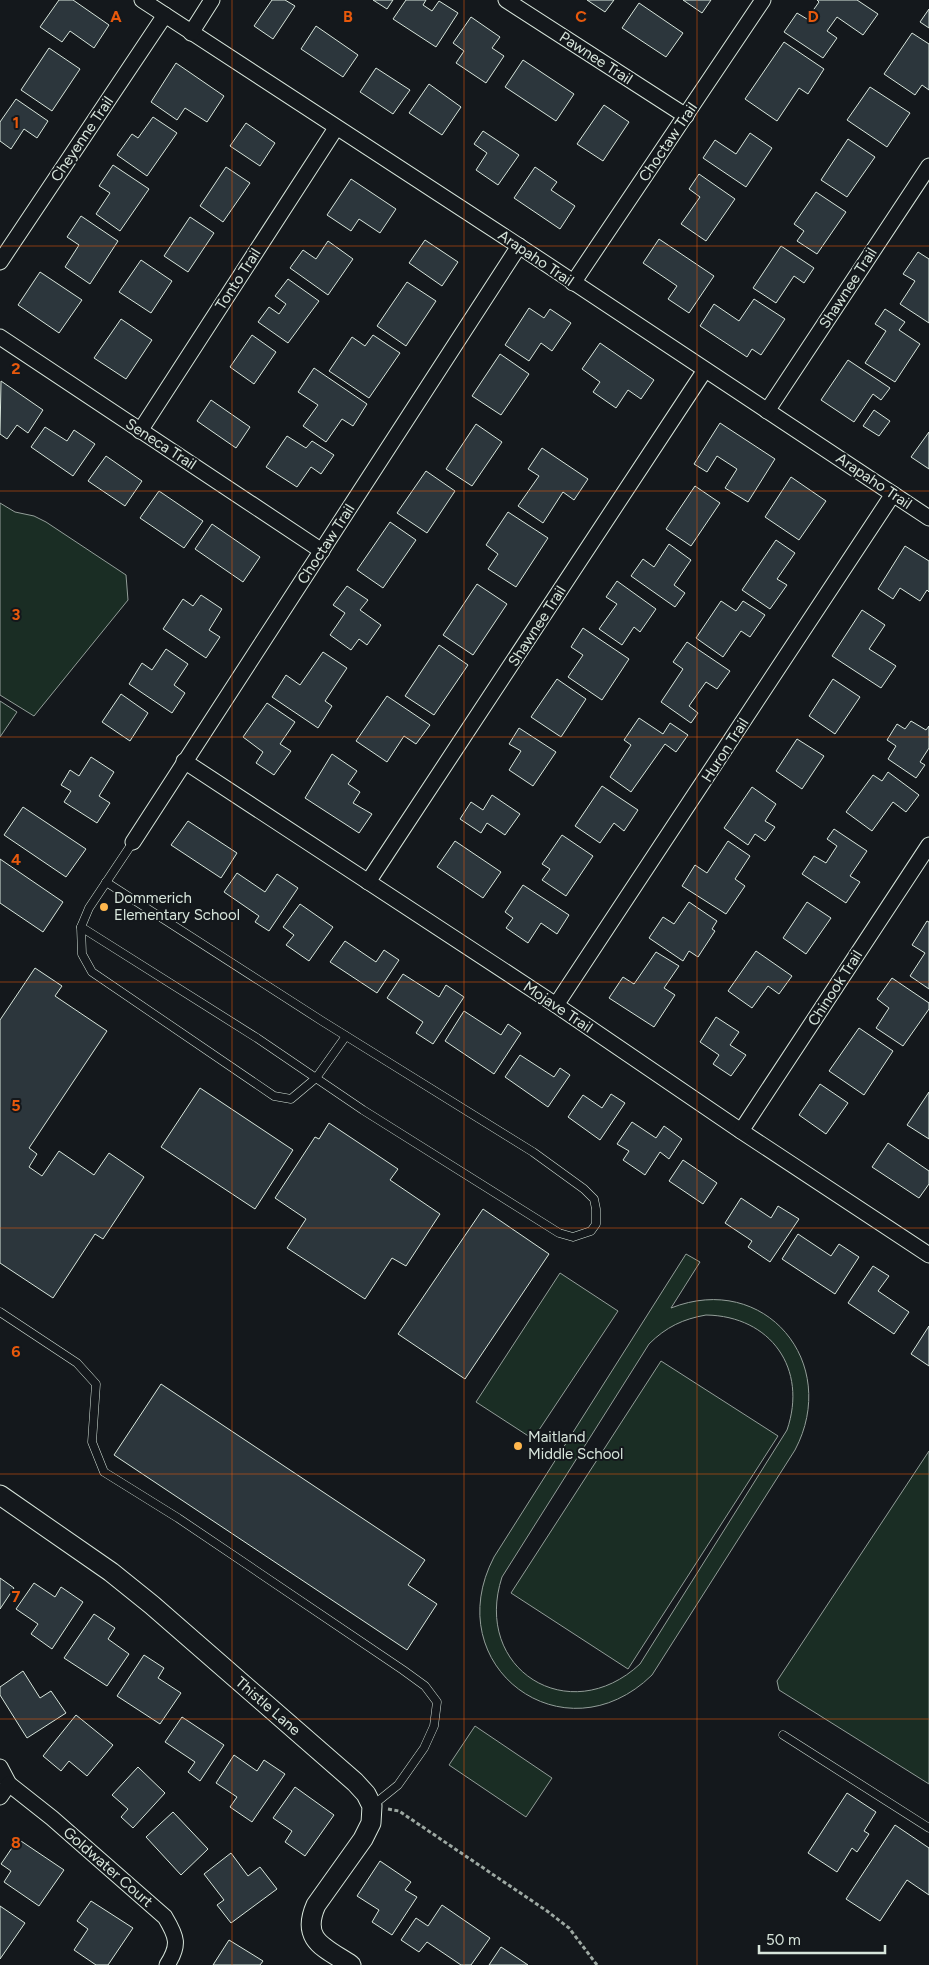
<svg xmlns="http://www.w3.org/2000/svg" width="929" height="1965" font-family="Figtree,sans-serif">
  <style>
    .green { fill: #1a2d24; stroke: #939e99; fill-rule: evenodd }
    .building { fill: #2c363c; stroke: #d8e6dc }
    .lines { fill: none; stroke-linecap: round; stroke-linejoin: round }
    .service-casing { stroke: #d8e6dc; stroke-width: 9 }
    .minor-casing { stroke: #d8e6dc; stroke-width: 17 }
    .tertiary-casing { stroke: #d8e6dc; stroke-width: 21 }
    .path { stroke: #9da8a2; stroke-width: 3; stroke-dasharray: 4 2.5; stroke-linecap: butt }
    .service { stroke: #14181c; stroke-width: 8 }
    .minor { stroke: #14181c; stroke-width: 15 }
    .tertiary { stroke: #14181c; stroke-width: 19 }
    .grid { fill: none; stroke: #e8590c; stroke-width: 1; stroke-opacity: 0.55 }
    .poi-dot { fill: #ffb74d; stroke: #14181c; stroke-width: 2 }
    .labels { text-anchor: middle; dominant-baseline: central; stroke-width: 4; stroke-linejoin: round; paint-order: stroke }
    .street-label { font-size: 15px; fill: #d8e6dc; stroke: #14181c }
    .poi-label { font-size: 15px; fill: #d8e6dc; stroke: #14181c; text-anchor: start }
    .grid-label { font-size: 16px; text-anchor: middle; font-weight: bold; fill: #e8590c; stroke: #14181c; stroke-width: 4; stroke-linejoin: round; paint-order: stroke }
  </style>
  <rect width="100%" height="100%" fill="#14181c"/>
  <g class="green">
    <polygon points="0,503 15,512 34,516 46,522 126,575 128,600 34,716 0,695"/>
    <polygon points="0,701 17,712 0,737"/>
    <path d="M686 1254 700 1262 671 1308C765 1271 841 1363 795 1450L652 1675C564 1761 437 1666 494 1557ZM706 1315C771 1316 808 1369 787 1430L640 1664C569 1730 472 1669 502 1577L649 1344C666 1327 683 1319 706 1315Z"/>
    <polygon points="560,1273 618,1311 533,1439 476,1402"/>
    <polygon points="661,1361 778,1436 628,1669 511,1593"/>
    <polygon points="929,1451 929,1784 779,1690 777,1681"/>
    <polygon points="475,1726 552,1778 526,1817 449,1765"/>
  </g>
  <g class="building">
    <polygon points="59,0 73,0 109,25 94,48 70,31 62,42 40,27"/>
    <polygon points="272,0 285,0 295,6 273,39 254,26"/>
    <polygon points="373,0 393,0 387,9"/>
    <polygon points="406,0 426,0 423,5 432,11 439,1 458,13 436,47 393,19"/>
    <polygon points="587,0 614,0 605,12"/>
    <polygon points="683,0 711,0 702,13"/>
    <polygon points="817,0 857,0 878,14 863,35 837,17 827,31 837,38 823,58 784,32 797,13 807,19 819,2"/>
    <polygon points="639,3 683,33 666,57 622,28"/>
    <polygon points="929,9 929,28 920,22"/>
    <polygon points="471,17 500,37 492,48 504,56 486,83 456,63 464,51 453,43"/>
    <polygon points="316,26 358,55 343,77 301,49"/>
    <polygon points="912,33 929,44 929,90 922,85 915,95 884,74"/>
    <polygon points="784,42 824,69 808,94 799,88 777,121 745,99"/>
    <polygon points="49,48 80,69 52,111 21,90"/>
    <polygon points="523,60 574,94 556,121 505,87"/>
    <polygon points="176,63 224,96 207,122 185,108 177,120 151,102"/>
    <polygon points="376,68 410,90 393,114 360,92"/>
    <polygon points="429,84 461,107 442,135 409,113"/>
    <polygon points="870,87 910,113 887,147 847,120"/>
    <polygon points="16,99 48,121 37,138 24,129 11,149 0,141 0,122"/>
    <polygon points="604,105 629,122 603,161 577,144"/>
    <polygon points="153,117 177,133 147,176 117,155 132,134 138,138"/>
    <polygon points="246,123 275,143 260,166 230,146"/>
    <polygon points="483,131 519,155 498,185 476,170 487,153 474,144"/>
    <polygon points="750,133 772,148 746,187 703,158 715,140 736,154"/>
    <polygon points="848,139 875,157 847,197 821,180"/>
    <polygon points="113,165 149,189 120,231 96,214 110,193 99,186"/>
    <polygon points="226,167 250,183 223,222 200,206"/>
    <polygon points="535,167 557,182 551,190 575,206 560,229 514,198"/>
    <polygon points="699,174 735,199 706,241 681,224 700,197 689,189"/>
    <polygon points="351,179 396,209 380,233 359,219 351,231 327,215"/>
    <polygon points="816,192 846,212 817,254 797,241 804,231 794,224"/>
    <polygon points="81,216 118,241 90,284 65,267 79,245 67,237"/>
    <polygon points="190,217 214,233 188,272 164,256"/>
    <polygon points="659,239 714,276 689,313 668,299 677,286 643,263"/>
    <polygon points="425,240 458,262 442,286 409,263"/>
    <polygon points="328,241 353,259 328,295 290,268 303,250 316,259"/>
    <polygon points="781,246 814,268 804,283 794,276 776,303 753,288"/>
    <polygon points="918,252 929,259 929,323 900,304 915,281 903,274"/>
    <polygon points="141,260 172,281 151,313 119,292"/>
    <polygon points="40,272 82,300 59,333 18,305"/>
    <polygon points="288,279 319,301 288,343 258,322 269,307 279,314 286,304 275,296"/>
    <polygon points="407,282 436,301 406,346 377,326"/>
    <polygon points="754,299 785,319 761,355 752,349 747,357 700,326 714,304 739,321"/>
    <polygon points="529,308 544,318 550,309 571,323 552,351 541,343 529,361 505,345"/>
    <polygon points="885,309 905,322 899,330 920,344 895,382 865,363 886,331 875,324"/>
    <polygon points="121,319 152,340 126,379 94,358"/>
    <polygon points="252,335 276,352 254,384 230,367"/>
    <polygon points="373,335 400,353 369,398 329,371 352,337 365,346"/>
    <polygon points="600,343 654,380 641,399 628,390 616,408 593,392 600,382 582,369"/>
    <polygon points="500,354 529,374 501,415 472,396"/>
    <polygon points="848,360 890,388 881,400 873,394 854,422 821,400"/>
    <polygon points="314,368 367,404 353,426 342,419 326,442 303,426 318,405 298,392"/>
    <polygon points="1,381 43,410 28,433 17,425 7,439 0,434"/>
    <polygon points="211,400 250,427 236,448 197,421"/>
    <polygon points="874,410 890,421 879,436 863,426"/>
    <polygon points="720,423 775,459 748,502 725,488 737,469 717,456 707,472 694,464"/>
    <polygon points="476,424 502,442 472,486 446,469"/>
    <polygon points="45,427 67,441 74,430 95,444 73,476 31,447"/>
    <polygon points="929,432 929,469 911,457"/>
    <polygon points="287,436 306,448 312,441 334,455 321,474 311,467 297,487 266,467"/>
    <polygon points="542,448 588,479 574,500 563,492 543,523 518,506 539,476 528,469"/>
    <polygon points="106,456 142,481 125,506 88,481"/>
    <polygon points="426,471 455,491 427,533 397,513"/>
    <polygon points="791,477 826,501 799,540 765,517"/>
    <polygon points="695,486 720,503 691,546 666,529"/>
    <polygon points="159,491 203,521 184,548 140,518"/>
    <polygon points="508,512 548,538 516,587 488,569 498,554 486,545"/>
    <polygon points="390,522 416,540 383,588 357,570"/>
    <polygon points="212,524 260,557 243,582 195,549"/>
    <polygon points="776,540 795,553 777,579 787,585 770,609 742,590"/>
    <polygon points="669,544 691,560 674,585 685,593 675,607 631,576 643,559 654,567"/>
    <polygon points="905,546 929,561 929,592 927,590 920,601 900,588 893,599 878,589"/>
    <polygon points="617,581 656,609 640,632 634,627 622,645 599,629 617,604 606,597"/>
    <polygon points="477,584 507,604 473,655 443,635"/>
    <polygon points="347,586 368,600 360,610 381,625 367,645 359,639 351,650 330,635 345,613 333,605"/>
    <polygon points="201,595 222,609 209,630 220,637 206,658 163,629 183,599 193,606"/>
    <polygon points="721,601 736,611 743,601 765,615 750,637 741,631 723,657 696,638"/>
    <polygon points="862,610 885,625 869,649 896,666 881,688 832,656"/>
    <polygon points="583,628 629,659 602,700 568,677 583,655 571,647"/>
    <polygon points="687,642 730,671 717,689 706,682 689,706 698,713 691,723 661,702 683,669 673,662"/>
    <polygon points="439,645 468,665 434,715 405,696"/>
    <polygon points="166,649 188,664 174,685 185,693 172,713 129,684 142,663 152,670"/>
    <polygon points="323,652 347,668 325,701 332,706 318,728 272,697 286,675 300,685"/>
    <polygon points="557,679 586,699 561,737 531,717"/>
    <polygon points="833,679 860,697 835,734 809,716"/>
    <polygon points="121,694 148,713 130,741 102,722"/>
    <polygon points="387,696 430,725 416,744 404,736 387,762 356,741"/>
    <polygon points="267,703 295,722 280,744 291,751 274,775 256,763 263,752 243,737"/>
    <polygon points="639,718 663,734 670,723 688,735 676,752 665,744 631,792 610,777 631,745 624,740"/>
    <polygon points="911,721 926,730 929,726 929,748 920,762 925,765 916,778 888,759 896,746 887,740 897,724 905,729"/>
    <polygon points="519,728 556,752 533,786 509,770 521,751 509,744"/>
    <polygon points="797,739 824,756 802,789 776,771"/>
    <polygon points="332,754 357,771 348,784 360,792 353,803 372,814 359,833 305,798"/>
    <polygon points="91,757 114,772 99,796 110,803 97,823 64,802 71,791 61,785 70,770 79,776"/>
    <polygon points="888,772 919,795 906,812 893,802 872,831 846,812 873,775 882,781"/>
    <polygon points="602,786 638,810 624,831 614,823 600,843 575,826"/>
    <polygon points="752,787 776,804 765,821 775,827 765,841 755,834 748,845 724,828"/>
    <polygon points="492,795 520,814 505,835 487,823 481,833 460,819 471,802 483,810"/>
    <polygon points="23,807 86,849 66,877 4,835"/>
    <polygon points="188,821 237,853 221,878 171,845"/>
    <polygon points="834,829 867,851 850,876 860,882 846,903 802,874 814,856 826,863 837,846 827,839"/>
    <polygon points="562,835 593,856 566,896 542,880 550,869 542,864"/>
    <polygon points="455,841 501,872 483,898 437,867"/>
    <polygon points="728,841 750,856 735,879 745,886 726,914 682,886 695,865 707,873"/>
    <polygon points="0,859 63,902 43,932 0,903"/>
    <polygon points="237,873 265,892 277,874 298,888 269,931 255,922 259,916 224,892"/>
    <polygon points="523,885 569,915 557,934 541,923 528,943 506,928 513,918 505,912"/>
    <polygon points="689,902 717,921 712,929 715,931 698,957 689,951 683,961 649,938 663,917 674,924"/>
    <polygon points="807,902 831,918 806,954 783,938"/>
    <polygon points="300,904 333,927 309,961 286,945 294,935 283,927"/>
    <polygon points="927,921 929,922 929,989 910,976 925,953 912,945"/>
    <polygon points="345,941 376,962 384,950 399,960 377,993 330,962"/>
    <polygon points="756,951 792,976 779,994 768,986 752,1008 728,991"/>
    <polygon points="656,952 679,966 664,988 675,995 654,1027 609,998 623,977 634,984"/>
    <polygon points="35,968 62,986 55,996 107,1031 29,1148 37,1154 29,1167 42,1176 59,1151 94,1175 109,1153 144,1177 103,1239 95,1234 53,1298 0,1263 0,1020"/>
    <polygon points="403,974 439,997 446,985 464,997 433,1044 416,1033 423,1022 387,998"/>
    <polygon points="892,978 929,1003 929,1009 903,1046 876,1028 889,1008 877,999"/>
    <polygon points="464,1011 501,1035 508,1024 521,1033 494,1074 445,1041"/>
    <polygon points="716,1017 739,1032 730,1045 746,1055 731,1076 713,1064 719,1055 700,1042"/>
    <polygon points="859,1028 893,1051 864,1095 829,1071"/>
    <polygon points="520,1055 554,1077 560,1068 570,1075 548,1107 505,1077"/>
    <polygon points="820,1084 848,1103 826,1134 799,1115"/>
    <polygon points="200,1088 293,1150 255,1209 161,1147"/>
    <polygon points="929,1092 929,1139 907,1125"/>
    <polygon points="611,1094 625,1103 600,1140 568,1117 583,1095 602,1108"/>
    <polygon points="632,1122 656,1138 664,1126 682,1139 669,1159 660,1152 645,1175 623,1160 629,1151 617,1144"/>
    <polygon points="329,1123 398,1169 390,1180 440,1214 406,1266 392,1258 365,1299 287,1248 306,1219 275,1198 315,1137 319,1139"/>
    <polygon points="888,1143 929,1171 929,1184 919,1198 872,1167"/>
    <polygon points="683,1160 717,1183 703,1204 669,1181"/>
    <polygon points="741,1198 771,1218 778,1206 799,1219 770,1262 748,1247 752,1241 725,1223"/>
    <polygon points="483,1209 549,1254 465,1379 398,1334"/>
    <polygon points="798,1234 831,1256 839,1244 859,1257 835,1294 782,1259"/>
    <polygon points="873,1266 889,1276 878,1291 909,1312 894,1334 848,1303"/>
    <polygon points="929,1326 929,1366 911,1354"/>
    <polygon points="161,1384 425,1560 408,1585 437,1604 407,1650 114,1455"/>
    <polygon points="0,1578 14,1588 0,1609"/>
    <polygon points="34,1583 55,1597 61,1587 83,1602 52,1649 31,1634 38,1624 16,1609"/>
    <polygon points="94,1614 115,1628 108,1639 129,1654 107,1686 64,1658"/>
    <polygon points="144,1655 164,1668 158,1678 181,1693 160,1724 117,1696"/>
    <polygon points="23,1671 40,1698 51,1691 66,1713 27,1738 0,1695 0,1687"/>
    <polygon points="76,1715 113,1745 87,1776 69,1761 61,1771 43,1756"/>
    <polygon points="182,1717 224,1745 200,1781 188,1772 195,1762 165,1742"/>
    <polygon points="234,1755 257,1771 264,1760 285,1774 252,1822 230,1807 237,1797 216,1783"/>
    <polygon points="138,1767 165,1793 133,1828 121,1817 128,1809 112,1795"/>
    <polygon points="295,1787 334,1815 305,1856 285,1842 292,1831 273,1818"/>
    <polygon points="847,1793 876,1812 864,1831 869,1834 857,1852 852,1848 837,1872 808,1853"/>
    <polygon points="173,1812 208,1849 181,1875 146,1837"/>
    <polygon points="895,1825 929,1848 929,1895 907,1880 880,1921 846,1899"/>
    <polygon points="18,1839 64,1870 39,1906 4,1882 11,1871 1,1864"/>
    <polygon points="231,1853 248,1876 260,1867 277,1889 231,1923 217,1905 224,1900 204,1874"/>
    <polygon points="380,1861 411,1882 405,1890 417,1897 392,1935 372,1922 379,1910 357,1896"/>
    <polygon points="91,1901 133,1928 108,1965 96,1965 74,1950 88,1929 77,1921"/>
    <polygon points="442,1905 490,1938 471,1965 461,1965 427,1942 419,1952 401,1940 416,1918 428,1926"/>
    <polygon points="0,1906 25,1923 0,1959"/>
    <polygon points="229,1940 263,1961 260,1965 213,1965"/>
    <polygon points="501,1947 528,1965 489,1965"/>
  </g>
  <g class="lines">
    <g class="service-casing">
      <g id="service">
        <polyline points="133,842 89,908 81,927 82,954 92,972 274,1096 291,1099 316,1078 346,1036"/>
        <polyline points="81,927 257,1038 363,1110 559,1233 573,1237 591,1231 596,1224 596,1209 594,1199 584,1189 533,1152 322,1021 106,882"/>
        <polyline points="0,1312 77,1363 96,1384 92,1442 104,1472 178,1518 403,1670 425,1686 437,1702 434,1726 424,1748 398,1785 372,1806"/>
        <polyline points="783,1735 929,1828"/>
      </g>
    </g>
    <g class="minor-casing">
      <g id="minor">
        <polyline points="142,0 519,246 929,518"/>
        <polyline points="506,0 686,116"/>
        <polyline points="191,33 212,0"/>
        <polyline points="0,262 165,15"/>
        <polyline points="573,283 763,0"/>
        <polyline points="0,337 322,551"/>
        <polyline points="767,411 929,166"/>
        <polyline points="140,431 336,128"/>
        <polyline points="184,761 556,1005 741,1131 929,1255"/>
        <polyline points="133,842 519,246"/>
        <polyline points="368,882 705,370"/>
        <polyline points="556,1005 893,494"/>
        <polyline points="741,1131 929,845"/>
        <path d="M0 1767 9 1784 52 1818 165 1917C177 1937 180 1945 167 1965"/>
        <polyline points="0,1797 9,1784"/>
      </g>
    </g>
    <g class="tertiary-casing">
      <path id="tertiary" d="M0 1495 111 1572 152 1605 355 1782 366 1794 372 1806 371 1823 363 1839 316 1905C300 1941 326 1948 351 1965"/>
    </g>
    <polyline class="path" points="388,1809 399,1811 547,1911 569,1928 597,1965"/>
    <use href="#service" class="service"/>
    <use href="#minor" class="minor"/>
    <use href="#tertiary" class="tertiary"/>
  </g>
  <path class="grid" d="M232 0V1965M464 0V1965M697 0V1965M0 246H929M0 491H929M0 737H929M0 982H929M0 1228H929M0 1474H929M0 1719H929"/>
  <g class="poi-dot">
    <circle cx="104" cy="907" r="5"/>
    <circle cx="518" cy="1446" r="5"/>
  </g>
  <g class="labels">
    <g class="street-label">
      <text transform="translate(596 58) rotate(33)">Pawnee Trail</text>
      <text transform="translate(82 139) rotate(-56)">Cheyenne Trail</text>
      <text transform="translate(668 142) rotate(-56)">Choctaw Trail</text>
      <text transform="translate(536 258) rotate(34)">Arapaho Trail</text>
      <text transform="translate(238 279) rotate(-57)">Tonto Trail</text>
      <text transform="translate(848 288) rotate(-57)">Shawnee Trail</text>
      <text transform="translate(161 444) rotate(33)">Seneca Trail</text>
      <text transform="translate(874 481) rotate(34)">Arapaho Trail</text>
      <text transform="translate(326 544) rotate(-57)">Choctaw Trail</text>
      <text transform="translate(537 626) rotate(-57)">Shawnee Trail</text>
      <text transform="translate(725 750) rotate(-57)">Huron Trail</text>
      <text transform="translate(835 988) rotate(-57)">Chinook Trail</text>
      <text transform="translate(558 1007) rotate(34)">Mojave Trail</text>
      <text transform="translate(268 1706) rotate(41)">Thistle Lane</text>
      <text transform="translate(108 1867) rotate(41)">Goldwater Court</text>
    </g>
    <g class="poi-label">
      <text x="114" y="898">Dommerich<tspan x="114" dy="17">Elementary School</tspan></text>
      <text x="528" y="1437">Maitland<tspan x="528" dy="17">Middle School</tspan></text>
    </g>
  </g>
  <g class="grid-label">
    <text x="116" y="22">A</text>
    <text x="348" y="22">B</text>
    <text x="581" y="22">C</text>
    <text x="813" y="22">D</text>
    <text x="16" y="128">1</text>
    <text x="16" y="374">2</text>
    <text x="16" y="620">3</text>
    <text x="16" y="865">4</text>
    <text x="16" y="1111">5</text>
    <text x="16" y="1357">6</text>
    <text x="16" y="1602">7</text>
    <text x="16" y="1848">8</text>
  </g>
  <path d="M759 1945v8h126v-8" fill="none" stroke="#d8e6dc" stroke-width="2.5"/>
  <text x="766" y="1945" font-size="15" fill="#d8e6dc" stroke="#14181c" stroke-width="4" paint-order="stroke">50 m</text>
</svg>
